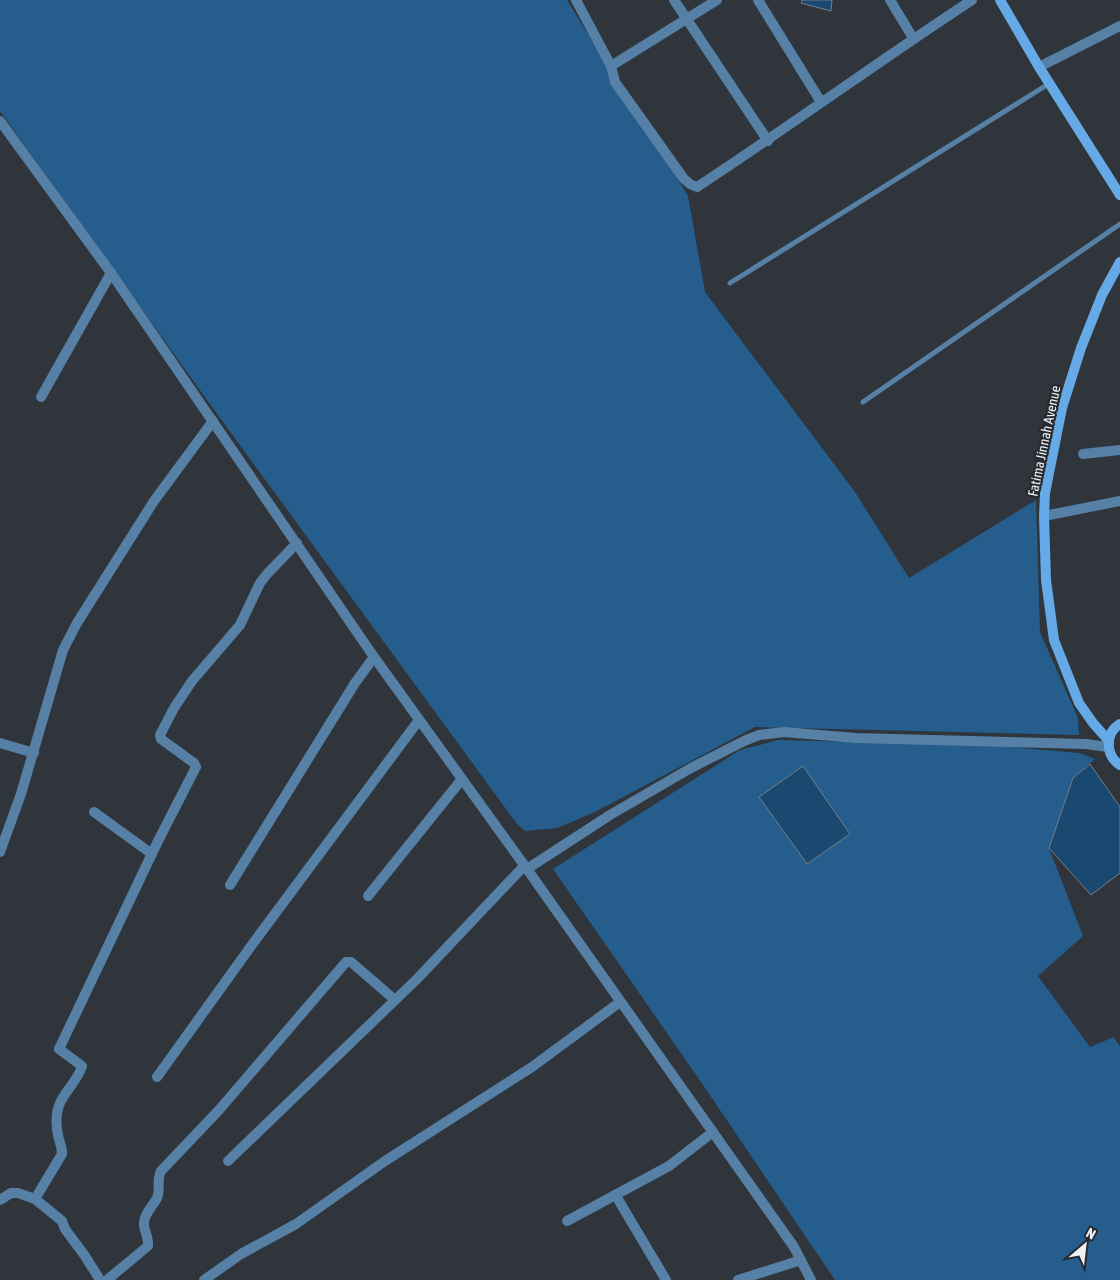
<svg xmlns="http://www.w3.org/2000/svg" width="1120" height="1280" font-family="'Asap Condensed',sans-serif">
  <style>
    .green { fill: #255d8c }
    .building { fill: #194971; stroke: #777e85 }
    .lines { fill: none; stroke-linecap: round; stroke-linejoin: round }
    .service { stroke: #5680a6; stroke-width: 5 }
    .minor { stroke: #5680a6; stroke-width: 10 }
    .tertiary { stroke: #5680a6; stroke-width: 10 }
    .secondary { stroke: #65a9e6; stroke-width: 10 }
    .labels { text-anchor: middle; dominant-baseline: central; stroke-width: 4.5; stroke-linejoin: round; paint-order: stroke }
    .street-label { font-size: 14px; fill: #eef2f6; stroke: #252b31 }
  </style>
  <rect width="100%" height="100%" fill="#2f353b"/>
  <g class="green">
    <polygon points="0,0 567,0 688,196 705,292 855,492 909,578 1036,500 1040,632 1078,718 1079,735 755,727 593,813 557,828 525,831 517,824 212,407 0,111"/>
    <polygon points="778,740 1000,746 1079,753 1095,759 1073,778 1049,848 1083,936 1038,976 1090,1047 1114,1037 1120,1047 1120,1280 835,1280 701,1082 553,869 740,750"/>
  </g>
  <g class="building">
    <polygon points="802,0 832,0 831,11 801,3"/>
    <polygon points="1090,764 1120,807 1120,873 1091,895 1049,848 1073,778"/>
    <polygon points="803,766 850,834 807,864 759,797"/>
  </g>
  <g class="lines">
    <g class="service">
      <polyline points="730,283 1050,83"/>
      <polyline points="863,402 1120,224"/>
    </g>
    <g class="minor">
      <path d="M576 0 611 66 615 82 684 179 690 184 697 187C790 126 879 61 972 0"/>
      <polyline points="674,0 768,141"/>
      <polyline points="758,0 821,102"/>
      <polyline points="890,0 913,38"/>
      <polyline points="611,66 717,0"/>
      <polyline points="1039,67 1120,26"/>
      <polyline points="0,121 111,273 374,657 527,869 794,1247 811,1280"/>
      <polyline points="41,397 111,273"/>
      <polyline points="1083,454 1120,450"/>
      <polyline points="1044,516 1120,501"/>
      <polyline points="0,743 34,753"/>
      <polyline points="94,812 152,854"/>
      <polyline points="0,852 21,794 63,650 77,623 154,501 213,421"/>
      <polyline points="230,885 355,683 374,657"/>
      <polyline points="368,896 462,779"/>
      <polyline points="157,1077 254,942 419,720"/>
      <polyline points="228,1161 417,979 524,866"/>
      <polyline points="616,1196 666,1280"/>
      <path d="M35 1199 62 1154C62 1146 59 1141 58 1135 56 1125 56 1112 60 1103 66 1090 78 1080 82 1066L59 1049 158 841 196 767 194 763 161 739 160 735 174 708 192 681 240 625 260 583 267 574 297 543"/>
      <polyline points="0,1200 11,1193 18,1193 35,1199 62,1221 65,1229 85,1256 100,1280"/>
      <polyline points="567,1221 669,1166 713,1132"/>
      <path d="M107 1280 148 1246C149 1235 143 1230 144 1223 144 1214 153 1206 157 1198 161 1190 156 1180 161 1171L219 1110 346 962H351L395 1000"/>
      <polyline points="204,1280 241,1254 296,1224 385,1161 532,1067 620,1002"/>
      <polyline points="738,1280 801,1260"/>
    </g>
    <polyline class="tertiary" points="527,869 610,815 691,768 744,741 759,735 784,732 856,738 1086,744 1108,747"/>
    <g class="secondary">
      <polyline points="1000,0 1039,67 1120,195"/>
      <path d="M1120 724C1105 733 1105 755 1120 765"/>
      <polyline points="1109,741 1093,723 1079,703 1054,640 1046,580 1044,516 1045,493 1062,408 1081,348 1102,295 1120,262"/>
    </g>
  </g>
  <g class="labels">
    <g class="street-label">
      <text transform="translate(1044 441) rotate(-78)">Fatima Jinnah Avenue</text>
    </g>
  </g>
  <g transform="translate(1085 1245) rotate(28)" stroke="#252b31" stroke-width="4" paint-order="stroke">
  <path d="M0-4L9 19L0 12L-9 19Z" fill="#eef2f6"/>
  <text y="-8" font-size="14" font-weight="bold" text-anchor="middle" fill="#eef2f6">N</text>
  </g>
</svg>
